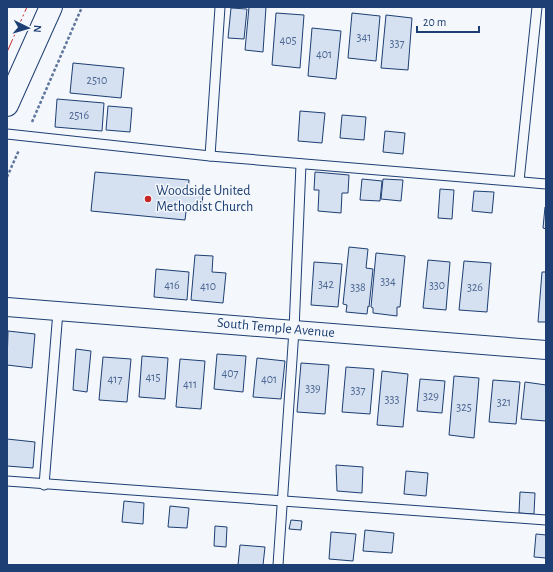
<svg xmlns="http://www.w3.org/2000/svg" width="553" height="572" font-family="'Alegreya Sans',sans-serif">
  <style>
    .building { fill: #d5e0f0; stroke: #1d3f73 }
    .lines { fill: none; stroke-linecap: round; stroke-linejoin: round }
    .lane-casing { stroke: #1d3f73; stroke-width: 11 }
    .street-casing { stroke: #1d3f73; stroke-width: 20 }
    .primary-casing { stroke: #1d3f73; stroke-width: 24 }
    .path { stroke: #5e769c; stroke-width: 2.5; stroke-dasharray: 3 2; stroke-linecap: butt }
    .lane { stroke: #f4f7fb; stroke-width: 9 }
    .street { stroke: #f4f7fb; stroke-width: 18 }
    .primary { stroke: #f4f7fb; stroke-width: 22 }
    .power { stroke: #c62828; stroke-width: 1; stroke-dasharray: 14 3 2 3; stroke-linecap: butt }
    .poi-dot { fill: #c62828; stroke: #f4f7fb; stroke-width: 1.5 }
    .labels { text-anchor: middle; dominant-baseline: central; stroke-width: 3; stroke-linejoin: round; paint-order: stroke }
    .number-label { font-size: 12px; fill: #4b6792 }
    .poi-label { font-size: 14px; fill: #1d3f73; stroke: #f4f7fb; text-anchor: start }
    .street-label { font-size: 14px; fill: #1d3f73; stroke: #f4f7fb }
  </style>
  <rect width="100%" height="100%" fill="#f4f7fb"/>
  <g class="building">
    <polygon points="249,7 266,7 263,52 245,50"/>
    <polygon points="231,8 247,9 244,39 228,38"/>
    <polygon points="276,13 304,15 300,68 272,65"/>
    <polygon points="352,13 380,16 376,61 348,58"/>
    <polygon points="386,15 412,18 408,70 381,68"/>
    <polygon points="312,28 341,31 336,79 308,76"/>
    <polygon points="73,63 124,68 121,98 70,93"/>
    <polygon points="57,99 104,103 102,131 55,127"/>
    <polygon points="108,106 132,108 130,132 106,130"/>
    <polygon points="300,111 325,113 322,143 298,141"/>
    <polygon points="342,115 366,117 364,140 340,138"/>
    <polygon points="385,131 405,133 403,154 383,152"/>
    <polygon points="95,172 189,180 188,192 203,193 202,206 187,204 185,220 91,211"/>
    <polygon points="315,172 349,175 348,193 342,193 341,213 318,211 319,190 314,190"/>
    <polygon points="362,179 382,181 380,201 360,200"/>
    <polygon points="383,179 403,180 401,201 381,199"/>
    <polygon points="440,189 454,190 452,219 438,218"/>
    <polygon points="474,191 494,192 492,213 472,211"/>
    <polygon points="545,207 546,207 546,229 543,228"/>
    <polygon points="349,247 368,249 366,268 373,269 369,307 368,306 367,314 346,312 347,305 343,304"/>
    <polygon points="376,253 405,256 400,307 397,307 397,316 373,313 373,308 371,307"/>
    <polygon points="195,255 213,256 212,272 226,273 223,303 191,300"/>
    <polygon points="428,260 450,262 446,310 423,308"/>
    <polygon points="464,261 491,263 487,312 459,310"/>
    <polygon points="314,262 342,264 338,307 311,305"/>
    <polygon points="156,269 189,272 187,300 154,297"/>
    <polygon points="542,272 546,272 546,322 538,322"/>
    <polygon points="8,331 35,334 32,368 7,365"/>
    <polygon points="76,349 91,351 87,392 73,390"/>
    <polygon points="217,354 246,356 243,392 214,389"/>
    <polygon points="142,356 168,358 165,399 139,397"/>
    <polygon points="103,357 131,359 127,402 99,400"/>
    <polygon points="257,358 285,361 281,399 253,397"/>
    <polygon points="180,359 205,361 201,409 176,407"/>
    <polygon points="301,363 329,365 325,414 297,412"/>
    <polygon points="346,367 374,369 370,414 342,412"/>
    <polygon points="382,371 408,374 403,427 377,425"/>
    <polygon points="454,376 479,378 474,438 449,435"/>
    <polygon points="420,379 445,381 442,413 417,411"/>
    <polygon points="493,380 520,382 516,424 489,422"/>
    <polygon points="525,382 546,385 546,421 521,419"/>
    <polygon points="7,439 35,442 33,468 7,466"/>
    <polygon points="336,465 363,467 362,493 337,491"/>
    <polygon points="406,471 428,473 426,496 404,494"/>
    <polygon points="520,492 535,493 534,514 519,513"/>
    <polygon points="124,501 144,503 143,524 122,522"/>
    <polygon points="170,506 189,508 187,528 168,527"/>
    <polygon points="291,520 302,521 301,530 289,529"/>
    <polygon points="215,526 227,527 226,547 214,546"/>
    <polygon points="365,530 394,533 392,553 363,551"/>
    <polygon points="331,532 356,534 353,561 329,559"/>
    <polygon points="536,534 546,535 546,558 534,557"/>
    <polygon points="240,545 265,547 263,565 238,565"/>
  </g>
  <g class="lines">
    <g class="lane-casing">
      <g id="lane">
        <polyline points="7,134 210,156 546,184"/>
        <polyline points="210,156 220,7"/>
        <polyline points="519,181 537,7"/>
        <polyline points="7,481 546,520"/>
        <polyline points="44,485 58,311"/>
        <polyline points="278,565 294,330 301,164"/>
      </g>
    </g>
    <g class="street-casing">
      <polyline id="street" points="7,307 546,350"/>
    </g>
    <g class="primary-casing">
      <polyline id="primary" points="7,105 51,7"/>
    </g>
    <g class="path">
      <polyline points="32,122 82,7"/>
      <polyline points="7,177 19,150"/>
    </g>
    <use href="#lane" class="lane"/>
    <use href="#street" class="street"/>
    <use href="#primary" class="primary"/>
    <polyline class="power" points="7,52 27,7"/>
  </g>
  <circle class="poi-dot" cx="148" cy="199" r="4"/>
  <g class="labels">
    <g class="number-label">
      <text x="364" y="37">341</text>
      <text x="288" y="40">405</text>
      <text x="397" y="43">337</text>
      <text x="324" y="54">401</text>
      <text x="97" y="80">2510</text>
      <text x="79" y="115">2516</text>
      <text x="388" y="281">334</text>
      <text x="326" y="284">342</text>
      <text x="172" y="285">416</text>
      <text x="437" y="285">330</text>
      <text x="208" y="286">410</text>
      <text x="358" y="287">338</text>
      <text x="475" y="287">326</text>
      <text x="230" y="373">407</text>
      <text x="153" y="377">415</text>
      <text x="115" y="379">417</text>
      <text x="269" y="379">401</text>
      <text x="190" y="384">411</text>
      <text x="313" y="388">339</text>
      <text x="358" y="390">337</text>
      <text x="431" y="396">329</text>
      <text x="392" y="399">333</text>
      <text x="504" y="402">321</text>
      <text x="464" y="407">325</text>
    </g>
    <g class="poi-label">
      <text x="156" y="191">Woodside United<tspan x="156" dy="16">Methodist Church</tspan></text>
    </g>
    <g class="street-label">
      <text transform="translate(276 328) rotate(5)">South Temple Avenue</text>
    </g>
  </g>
  <rect width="553" height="572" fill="none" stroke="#1d3f73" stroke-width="16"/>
  <g transform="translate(28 28) rotate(95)" stroke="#f4f7fb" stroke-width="3" paint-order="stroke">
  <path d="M0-3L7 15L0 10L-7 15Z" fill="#1d3f73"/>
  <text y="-6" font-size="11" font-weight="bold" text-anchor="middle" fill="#1d3f73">N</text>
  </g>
  <path d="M417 26v6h62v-6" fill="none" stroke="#1d3f73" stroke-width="2"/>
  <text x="423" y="26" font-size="12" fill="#1d3f73" stroke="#f4f7fb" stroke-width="3" paint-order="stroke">20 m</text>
</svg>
